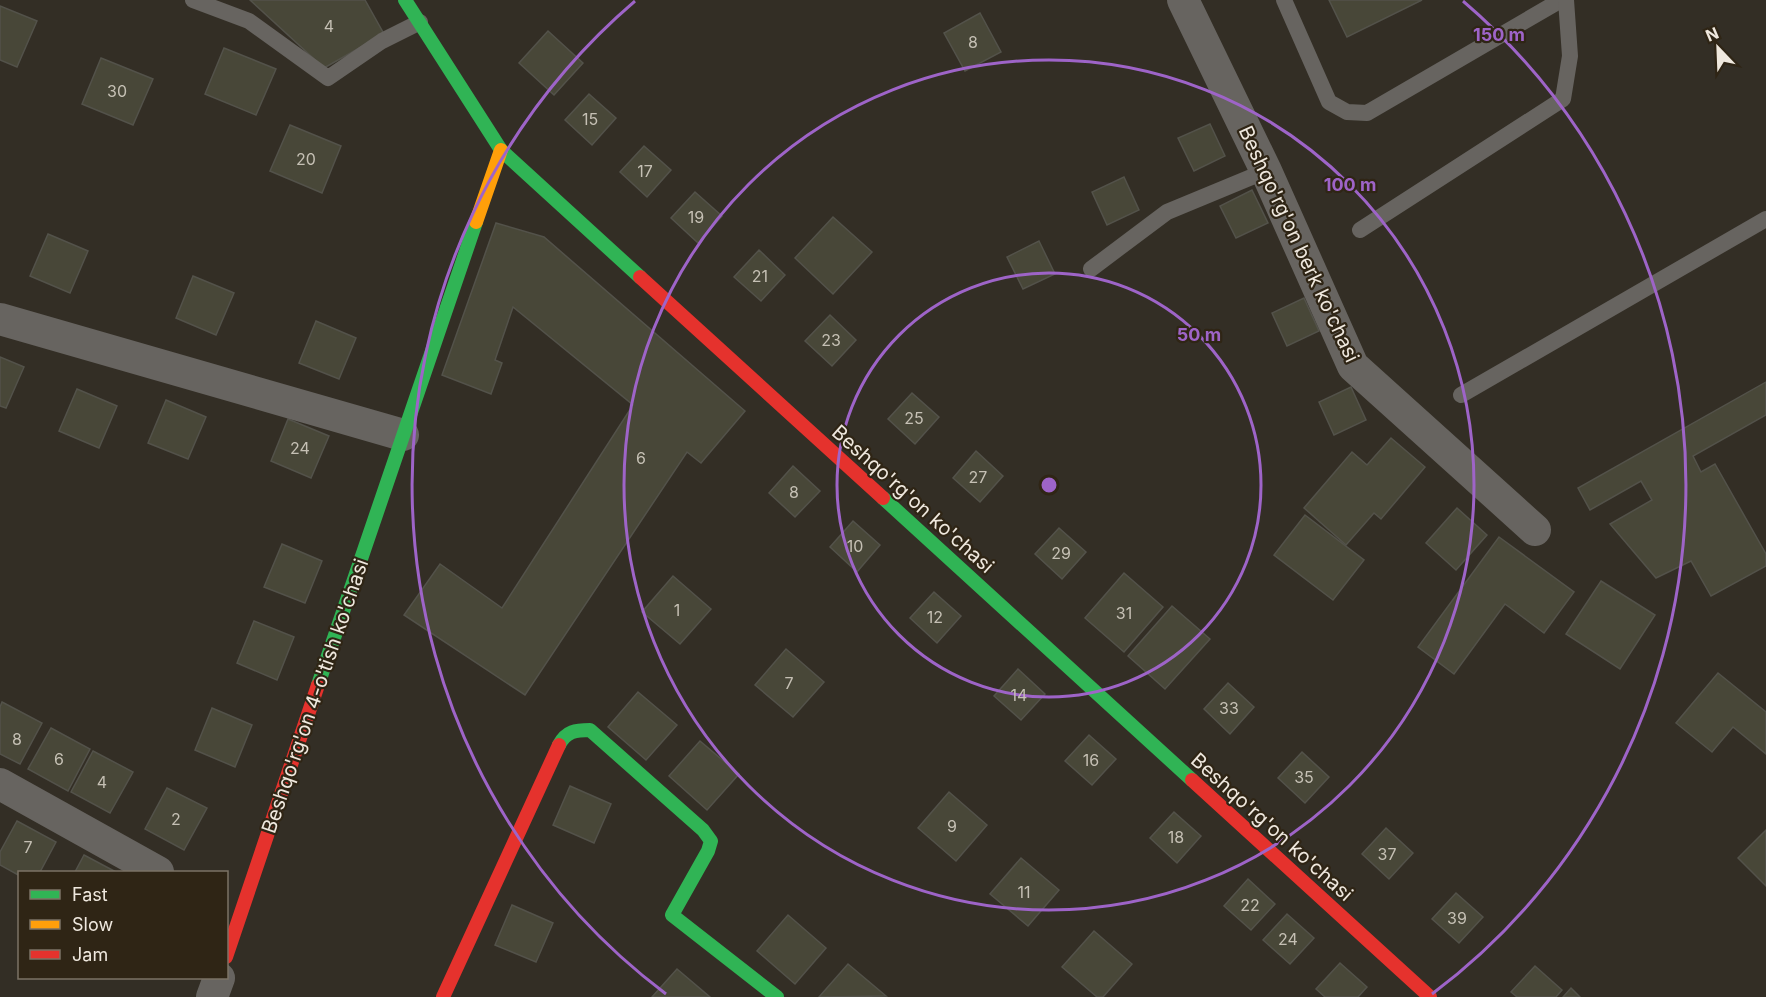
<svg xmlns="http://www.w3.org/2000/svg" width="1766" height="997" font-family="Inter,sans-serif">
  <style>
    .building { fill: #484738; stroke: #53524a; stroke-width: 1.5 }
    .lines { fill: none; stroke-linecap: round; stroke-linejoin: round }
    .lane { stroke: #676460; stroke-width: 16 }
    .street { stroke: #676460; stroke-width: 32 }
    .fast { stroke: #30b455; stroke-width: 14 }
    .slow { stroke: #ff9f0a; stroke-width: 14 }
    .jam { stroke: #e5322d; stroke-width: 14 }
    .ring { fill: none; stroke: #9e64c8; stroke-width: 3 }
    .labels { text-anchor: middle; dominant-baseline: central; stroke-width: 4.5; stroke-linejoin: round; paint-order: stroke }
    .number-label { font-size: 16px; fill: #c5c0b4 }
    .street-label { font-size: 20px; fill: #efe8de; stroke: #2f2515 }
    .centre { fill: #9e64c8; stroke: #2f2515; stroke-width: 3 }
    .ring-label { font-size: 18px; text-anchor: middle; font-weight: bold; fill: #9e64c8; stroke: #2f2515; stroke-width: 4.5; stroke-linejoin: round; paint-order: stroke }
  </style>
  <rect width="100%" height="100%" fill="#332e25"/>
  <g class="building">
    <polygon points="250,0 365,0 384,34 324,68"/>
    <polygon points="1329,0 1422,0 1347,37"/>
    <polygon points="0,6 37,21 17,67 0,60"/>
    <polygon points="980,13 1001,52 965,71 944,33"/>
    <polygon points="548,31 583,63 554,95 519,63"/>
    <polygon points="224,48 276,69 256,115 205,94"/>
    <polygon points="101,58 153,79 133,125 82,104"/>
    <polygon points="589,94 616,118 592,145 565,120"/>
    <polygon points="1210,124 1225,156 1194,171 1178,138"/>
    <polygon points="290,125 341,146 322,193 270,171"/>
    <polygon points="644,146 671,170 647,197 620,172"/>
    <polygon points="1124,177 1139,210 1107,225 1092,192"/>
    <polygon points="1252,190 1268,223 1236,238 1220,206"/>
    <polygon points="695,192 722,216 698,243 671,218"/>
    <polygon points="833,217 872,252 833,294 795,258"/>
    <polygon points="496,223 544,237 745,411 701,463 687,452 525,695 404,615 440,564 502,608 633,405 513,307 495,360 502,363 491,394 442,375"/>
    <polygon points="48,234 88,251 70,293 30,276"/>
    <polygon points="1039,241 1055,274 1023,289 1007,257"/>
    <polygon points="759,250 785,275 761,301 734,277"/>
    <polygon points="193,276 234,293 216,335 176,318"/>
    <polygon points="1304,298 1319,331 1287,346 1272,313"/>
    <polygon points="830,315 856,340 832,366 805,341"/>
    <polygon points="316,321 356,338 339,379 299,363"/>
    <polygon points="0,357 24,367 6,408 0,406"/>
    <polygon points="1766,382 1766,415 1693,456 1701,472 1715,464 1766,554 1766,566 1711,596 1691,561 1656,578 1610,524 1652,500 1641,481 1590,510 1578,488"/>
    <polygon points="1351,387 1366,420 1334,435 1319,402"/>
    <polygon points="77,389 117,406 99,448 59,431"/>
    <polygon points="912,393 939,417 915,444 888,419"/>
    <polygon points="166,400 206,417 188,459 148,443"/>
    <polygon points="288,419 329,436 311,478 271,461"/>
    <polygon points="1391,438 1425,467 1381,519 1374,513 1346,545 1304,508 1352,452 1367,465"/>
    <polygon points="976,451 1003,476 980,502 953,478"/>
    <polygon points="793,466 820,491 795,517 769,493"/>
    <polygon points="1457,508 1487,535 1456,570 1426,543"/>
    <polygon points="1305,515 1364,560 1333,600 1274,555"/>
    <polygon points="853,521 880,545 857,572 830,547"/>
    <polygon points="1059,528 1086,552 1062,579 1035,554"/>
    <polygon points="1499,537 1574,592 1544,633 1505,604 1454,674 1418,647"/>
    <polygon points="282,544 322,561 305,603 264,587"/>
    <polygon points="1124,573 1163,607 1124,652 1085,618"/>
    <polygon points="673,576 711,609 680,644 642,612"/>
    <polygon points="1601,581 1655,615 1620,669 1566,634"/>
    <polygon points="934,592 961,616 937,643 910,618"/>
    <polygon points="1172,606 1210,639 1165,689 1128,656"/>
    <polygon points="254,621 294,637 277,680 237,663"/>
    <polygon points="786,649 824,682 793,717 755,685"/>
    <polygon points="1018,669 1045,694 1021,720 994,696"/>
    <polygon points="1718,673 1766,712 1766,754 1733,727 1712,752 1676,723"/>
    <polygon points="1228,683 1254,707 1230,734 1204,709"/>
    <polygon points="638,692 677,725 646,760 608,727"/>
    <polygon points="2,702 42,723 20,764 0,754 0,707"/>
    <polygon points="212,708 252,725 235,767 195,750"/>
    <polygon points="51,728 90,749 68,791 28,769"/>
    <polygon points="1089,735 1116,759 1092,785 1065,761"/>
    <polygon points="700,741 739,774 707,810 669,776"/>
    <polygon points="93,751 133,772 110,813 71,792"/>
    <polygon points="1302,752 1329,777 1305,803 1278,778"/>
    <polygon points="570,786 611,804 594,843 553,825"/>
    <polygon points="167,788 207,808 184,850 145,829"/>
    <polygon points="949,792 987,825 956,861 918,828"/>
    <polygon points="1174,812 1201,836 1177,863 1150,838"/>
    <polygon points="17,821 56,842 40,872 20,872 20,876 0,865 0,852"/>
    <polygon points="1386,828 1413,853 1389,879 1362,854"/>
    <polygon points="1766,830 1766,886 1738,858"/>
    <polygon points="84,855 116,872 75,872"/>
    <polygon points="1021,858 1059,890 1028,926 990,894"/>
    <polygon points="1248,879 1275,904 1251,930 1224,906"/>
    <polygon points="1456,893 1483,917 1459,943 1432,919"/>
    <polygon points="512,905 553,923 536,962 495,945"/>
    <polygon points="1287,914 1314,938 1290,964 1263,940"/>
    <polygon points="788,915 826,948 795,984 757,951"/>
    <polygon points="1094,931 1132,964 1103,997 1097,997 1062,967"/>
    <polygon points="1340,963 1367,987 1358,997 1325,997 1316,989"/>
    <polygon points="848,964 886,996 819,997"/>
    <polygon points="1535,966 1562,990 1556,997 1517,997 1511,992"/>
    <polygon points="677,969 710,997 652,997"/>
    <polygon points="1571,988 1580,997 1563,997"/>
  </g>
  <g class="lines">
    <g class="lane">
      <polyline points="193,0 249,21 328,78 382,41 420,22"/>
      <polyline points="1284,0 1329,102 1347,112 1367,113 1561,0"/>
      <polyline points="1360,230 1563,99 1570,56 1566,0"/>
      <polyline points="1091,269 1167,212 1266,171"/>
      <polyline points="1461,395 1766,219"/>
    </g>
    <g class="street">
      <polyline points="1183,0 1266,171 1353,366 1535,530"/>
      <polyline points="0,319 403,435"/>
      <polyline points="0,784 158,872"/>
      <polyline points="212,997 219,978"/>
    </g>
    <g class="fast">
      <polyline points="405,0 501,150 640,277"/>
      <polyline points="883,498 1192,780"/>
      <polyline points="318,685 476,222"/>
      <path d="M559 745C566 731 576 730 590 730L703 830 711 841 708 851 672 915 777 997"/>
    </g>
    <polyline class="slow" points="476,222 501,150"/>
    <g class="jam">
      <polyline points="640,277 883,498"/>
      <polyline points="1192,780 1430,997"/>
      <polyline points="226,957 318,685"/>
      <polyline points="443,997 559,745"/>
    </g>
  </g>
  <g class="ring">
    <circle cx="1049" cy="485" r="212"/>
    <circle cx="1049" cy="485" r="425"/>
    <path d="M666 994A637 637 0 0 1 635 1M1463 1A637 637 0 0 1 1432 994"/>
  </g>
  <g class="labels">
    <g class="number-label">
      <text x="329" y="26">4</text>
      <text x="973" y="42">8</text>
      <text x="117" y="91">30</text>
      <text x="590" y="119">15</text>
      <text x="306" y="159">20</text>
      <text x="645" y="171">17</text>
      <text x="696" y="217">19</text>
      <text x="760" y="276">21</text>
      <text x="831" y="340">23</text>
      <text x="914" y="418">25</text>
      <text x="300" y="448">24</text>
      <text x="641" y="458">6</text>
      <text x="978" y="477">27</text>
      <text x="794" y="492">8</text>
      <text x="855" y="546">10</text>
      <text x="1061" y="553">29</text>
      <text x="677" y="610">1</text>
      <text x="1124" y="613">31</text>
      <text x="935" y="617">12</text>
      <text x="789" y="683">7</text>
      <text x="1019" y="695">14</text>
      <text x="1229" y="708">33</text>
      <text x="17" y="739">8</text>
      <text x="59" y="759">6</text>
      <text x="1091" y="760">16</text>
      <text x="1304" y="777">35</text>
      <text x="102" y="782">4</text>
      <text x="176" y="819">2</text>
      <text x="952" y="826">9</text>
      <text x="1176" y="837">18</text>
      <text x="28" y="847">7</text>
      <text x="1387" y="854">37</text>
      <text x="1024" y="892">11</text>
      <text x="1250" y="905">22</text>
      <text x="1457" y="918">39</text>
      <text x="1288" y="939">24</text>
    </g>
    <g class="street-label">
      <text transform="translate(1299 244) rotate(65)">Beshqo'rg'on berk ko'chasi</text>
      <text transform="translate(913 499) rotate(42)">Beshqo'rg'on ko'chasi</text>
      <text transform="translate(315 696) rotate(-71)">Beshqo'rg'on 4-o'tish ko'chasi</text>
      <text transform="translate(1272 827) rotate(42)">Beshqo'rg'on ko'chasi</text>
    </g>
  </g>
  <circle cx="1049" cy="485" r="9" class="centre"/>
  <g class="ring-label">
    <text x="1499" y="41">150 m</text>
    <text x="1350" y="191">100 m</text>
    <text x="1199" y="341">50 m</text>
  </g>
  <rect x="18" y="871" width="210" height="108" fill="#2f2515" stroke="#7c7365" stroke-width="1.5"/>
  <rect x="30" y="890" width="30" height="9" fill="#30b455" stroke="#7c7365" stroke-width="1.5"/>
  <text x="72" y="901" font-size="18" fill="#efe8de">Fast</text>
  <rect x="30" y="920" width="30" height="9" fill="#ff9f0a" stroke="#7c7365" stroke-width="1.5"/>
  <text x="72" y="931" font-size="18" fill="#efe8de">Slow</text>
  <rect x="30" y="950" width="30" height="9" fill="#e5322d" stroke="#7c7365" stroke-width="1.5"/>
  <text x="72" y="961" font-size="18" fill="#efe8de">Jam</text>
  <g transform="translate(1718 48) rotate(337)" stroke="#2f2515" stroke-width="4.5" paint-order="stroke">
  <path d="M0-4.5L10 22L0 15L-10 22Z" fill="#efe8de"/>
  <text y="-9" font-size="16" font-weight="bold" text-anchor="middle" fill="#efe8de">N</text>
  </g>
</svg>
